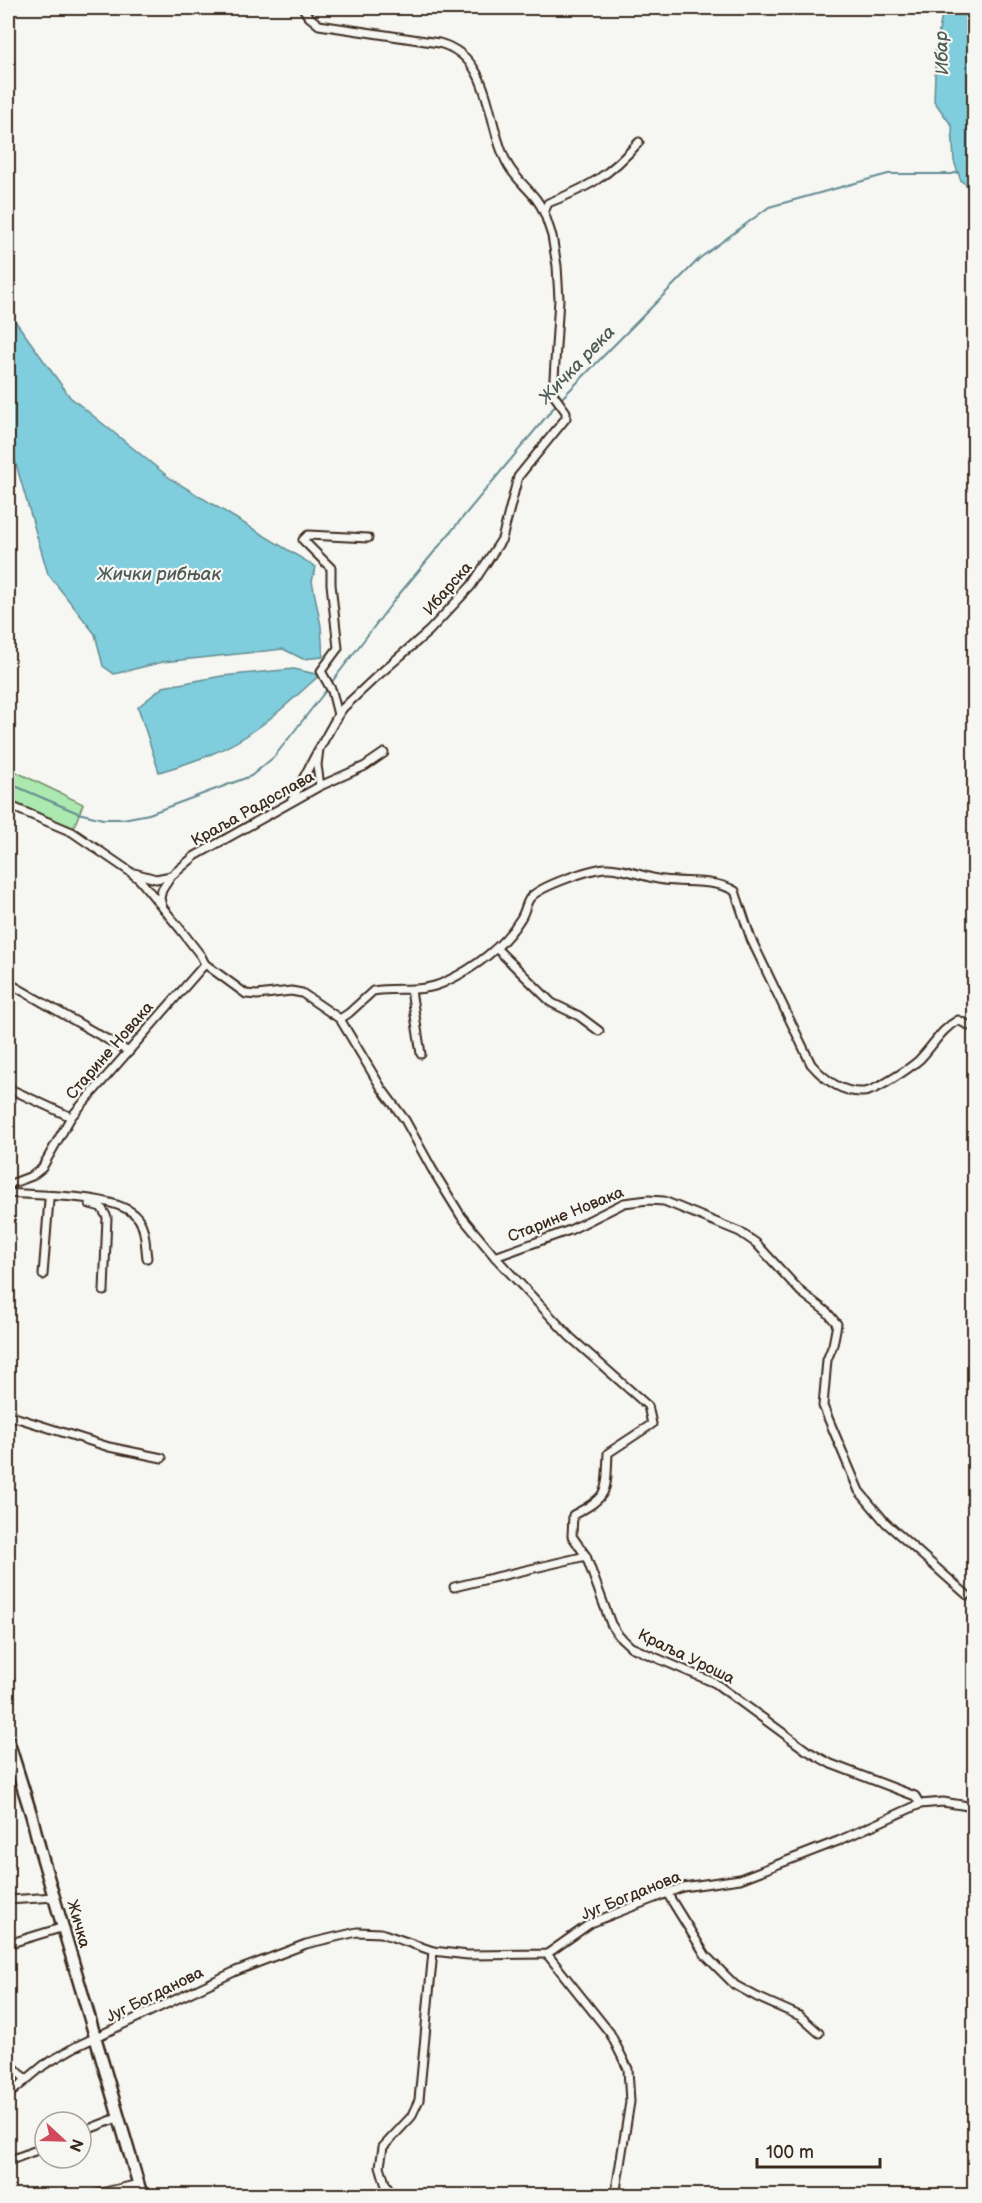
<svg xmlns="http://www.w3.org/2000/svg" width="982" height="2203" font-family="'Balsamiq Sans',sans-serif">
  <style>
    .green { fill: #abe9b0; stroke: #738a67; stroke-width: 1.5 }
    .water { fill: #7fcddd; stroke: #648c91; stroke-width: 1.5 }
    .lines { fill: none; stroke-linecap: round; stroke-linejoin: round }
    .stream { stroke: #648c91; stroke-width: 2 }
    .street-casing { stroke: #3b2a1e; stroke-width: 11 }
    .secondary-casing { stroke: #3b2a1e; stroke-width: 15 }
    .street { stroke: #f6f6f2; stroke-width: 7 }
    .secondary { stroke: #f6f6f2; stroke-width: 10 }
    .labels { text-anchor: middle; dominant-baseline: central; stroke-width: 4.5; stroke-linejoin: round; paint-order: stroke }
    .street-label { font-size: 16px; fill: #3b2a1e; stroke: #f6f6f2 }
    .water-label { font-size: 18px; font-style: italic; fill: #4f5b57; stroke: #f6f6f2 }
  </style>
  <rect width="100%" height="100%" fill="#f6f6f2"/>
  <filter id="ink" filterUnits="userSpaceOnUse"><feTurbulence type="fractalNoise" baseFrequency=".0167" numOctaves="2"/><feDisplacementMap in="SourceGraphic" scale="12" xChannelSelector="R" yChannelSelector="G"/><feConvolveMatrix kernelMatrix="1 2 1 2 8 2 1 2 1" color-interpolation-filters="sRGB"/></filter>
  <g filter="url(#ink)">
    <polygon class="green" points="8,768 83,804 72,832 8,805"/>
    <g class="water">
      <polygon points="943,9 974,8 974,27 968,37 974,50 974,190 961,181 954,161 952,126 934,101 936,48"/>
      <polygon points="8,311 70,397 171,479 316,567 312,581 321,626 323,657 303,659 283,649 163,662 114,674 103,666 95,634 48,574 8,437"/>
      <path d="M294 669 320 675C299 693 279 713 256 729 227 751 193 762 159 772L138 707 163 687 222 676Z"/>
    </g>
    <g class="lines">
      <g class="stream">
        <polyline points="331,683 396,598 560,400 700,258 769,207 888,174 952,174 958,172"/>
        <polyline points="8,783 78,813 103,819 123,819 149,814 251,776 274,757 328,688"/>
      </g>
      <g class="street-casing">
        <g id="street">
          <path d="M303 8 308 16 319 25 439 43C494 58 485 124 508 165 518 183 537 194 544 213"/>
          <polyline points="338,715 332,691 321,671 338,648 331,584 331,568 303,540 308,535 368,538"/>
          <path d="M320 786 317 765 319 749 338 715 343 708 376 677 429 631 471 586 502 539 518 477 566 418V412L553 394 559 299 557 266 552 236 544 212 548 203C589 187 609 176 639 142"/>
          <polyline points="292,800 316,754"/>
          <path d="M8 805 72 832 129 871 140 880 181 930 201 956 205 964 246 994 257 995 291 991 302 993 340 1019 382 1089 405 1120 432 1169 461 1216 495 1257 570 1337 648 1406 652 1424 608 1453C606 1492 610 1496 573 1515L572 1536 586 1556 611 1624 619 1636 631 1647 715 1683 806 1750 831 1764 915 1796 920 1804"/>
          <polyline points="134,873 156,879 171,876"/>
          <polyline points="162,906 160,898 162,890 171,876 195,856 320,786 365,766 384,753"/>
          <polyline points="497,949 552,1003 579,1016 599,1031"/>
          <polyline points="14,986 129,1052"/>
          <polyline points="411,990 421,1054"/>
          <path d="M340 1019 349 1013 373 991C397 987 423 993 445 982 475 968 504 946 521 918 525 912 526 903 530 898 540 886 590 869 606 868 623 867 645 878 664 880 686 883 715 879 735 891L751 939 811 1064C824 1079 842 1093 863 1092 875 1092 910 1068 919 1060 933 1046 941 1029 958 1020L974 1028"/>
          <polyline points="8,1088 71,1117"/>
          <polyline points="8,1185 32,1176 42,1168 71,1117 205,964"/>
          <path d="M8 1193C37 1196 119 1193 138 1218 146 1229 145 1245 147 1258"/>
          <polyline points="90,1204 101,1207 107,1217 104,1291"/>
          <polyline points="495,1257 570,1230 624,1203 648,1200 664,1201 740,1232 756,1243 801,1292 827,1312 837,1324 833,1345 827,1360 823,1406 859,1491 886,1523 967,1595"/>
          <polyline points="43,1275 49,1200"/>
          <polyline points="8,1415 109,1447 162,1458"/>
          <polyline points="454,1587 586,1556"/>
          <polyline points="667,1893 706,1956 735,1985 757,1997 800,2016 819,2033"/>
          <polyline points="8,1900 55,1897"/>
          <polyline points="8,1944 64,1927"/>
          <polyline points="547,1954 610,2033 628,2069 630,2102 615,2196"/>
          <polyline points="8,2061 25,2079"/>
          <polyline points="8,2095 44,2065 75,2047 236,1971 306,1944 357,1932 381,1933 433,1951 468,1955 547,1954 591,1923 683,1887 740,1879 838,1841 920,1804 943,1802 974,1807"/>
          <polyline points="81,2132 120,2117"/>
          <polyline points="8,2161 45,2147"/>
          <polyline points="88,2196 139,2184"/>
          <polyline points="392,2196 385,2183 380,2166 383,2147 411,2117 419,2100 433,1951"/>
        </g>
      </g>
      <g class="secondary-casing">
        <polyline id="secondary" points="8,1740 32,1817 41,1853 142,2196"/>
      </g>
      <use href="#street" class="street"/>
      <use href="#secondary" class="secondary"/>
    </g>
  </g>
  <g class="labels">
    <g class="street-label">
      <text transform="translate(448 589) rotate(-49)">Ибарска</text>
      <text transform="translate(253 809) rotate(-29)">Краља Радослава</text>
      <text transform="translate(110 1051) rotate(-49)">Старине Новака</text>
      <text transform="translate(566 1215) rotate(-22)">Старине Новака</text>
      <text transform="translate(686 1657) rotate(26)">Краља Уроша</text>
      <text transform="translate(631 1896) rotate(-22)">Југ Богданова</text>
      <text transform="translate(78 1924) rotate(74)">Жичка</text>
      <text transform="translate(155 1995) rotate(-26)">Југ Богданова</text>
    </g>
    <g class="water-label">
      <text transform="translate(942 53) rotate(-92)">Ибар</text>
      <text transform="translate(577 365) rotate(-46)">Жичка река</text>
      <text x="159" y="574">Жички рибњак</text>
    </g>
  </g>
  <rect width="982" height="2203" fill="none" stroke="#f6f6f2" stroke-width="30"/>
  <rect x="15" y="15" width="952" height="2173" fill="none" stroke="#3b2a1e" stroke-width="2" filter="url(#ink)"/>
  <g transform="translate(63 2140) rotate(112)"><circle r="28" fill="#f6f6f2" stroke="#aba49d" stroke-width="1.5"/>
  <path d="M0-4.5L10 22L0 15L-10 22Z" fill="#d1495b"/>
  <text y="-9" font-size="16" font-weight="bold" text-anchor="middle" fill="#3b2a1e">N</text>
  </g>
  <path d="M757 2158v9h123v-9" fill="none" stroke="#3b2a1e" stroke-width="3"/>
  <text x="766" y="2158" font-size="18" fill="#3b2a1e" stroke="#f6f6f2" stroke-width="4.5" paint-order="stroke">100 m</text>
</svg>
